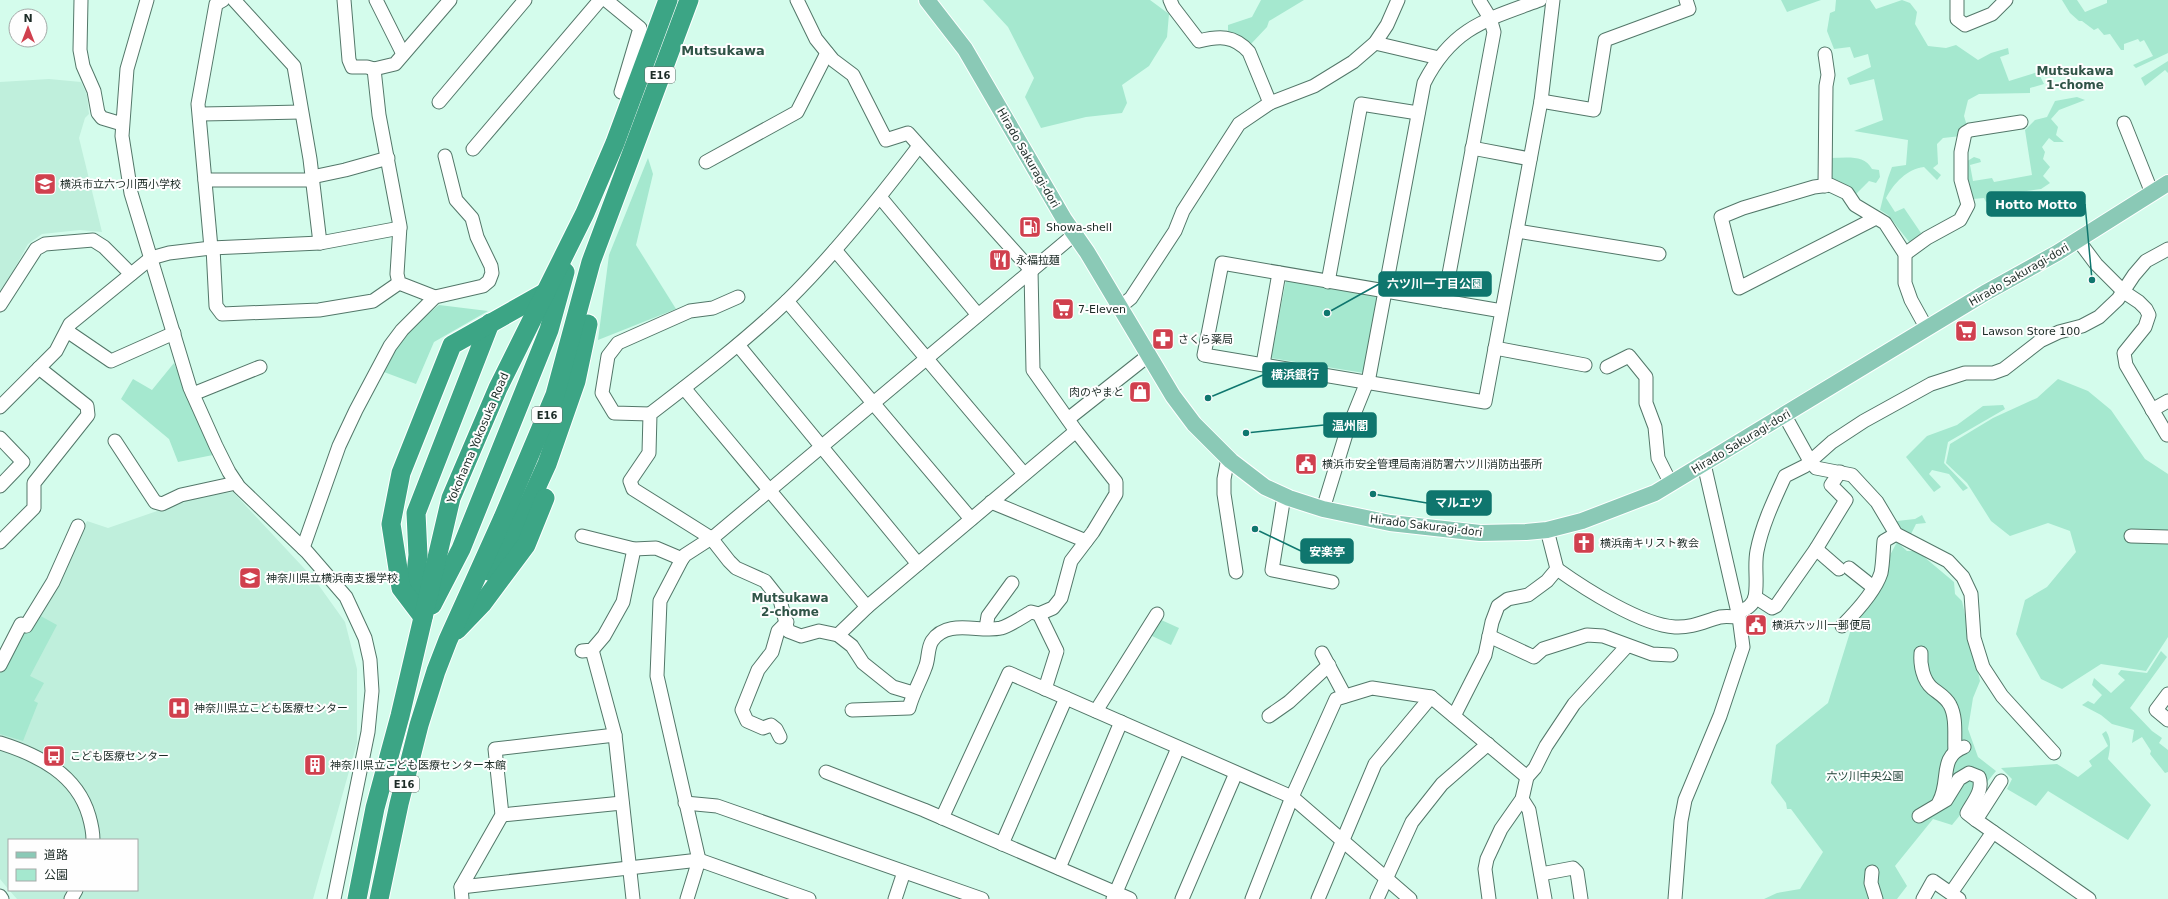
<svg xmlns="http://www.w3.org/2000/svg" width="2168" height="899" font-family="'DejaVu Sans','Noto Sans JP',sans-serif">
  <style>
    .built { fill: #bfefdc }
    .green { fill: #a5e8cf }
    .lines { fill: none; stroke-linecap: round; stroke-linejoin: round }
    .minor-casing { stroke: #537769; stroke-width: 15 }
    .major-casing { stroke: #fff; stroke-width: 18 }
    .highway-casing { stroke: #fff; stroke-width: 21 }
    .minor { stroke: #fff; stroke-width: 13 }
    .major { stroke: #8ac9b6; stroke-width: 16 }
    .highway { stroke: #3ca585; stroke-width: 19 }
    .labels { text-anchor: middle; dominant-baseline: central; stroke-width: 4; stroke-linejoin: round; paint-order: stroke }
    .shield { fill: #fefefe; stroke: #606a67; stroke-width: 1 }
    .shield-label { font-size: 10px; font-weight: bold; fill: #1c2b26 }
    .street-label { font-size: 11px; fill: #1c2b26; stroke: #fefefe }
    .poi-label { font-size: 11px; fill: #1c2b26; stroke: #fefefe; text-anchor: start }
    .park-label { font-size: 11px; fill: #1a3e32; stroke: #fefefe }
    .neighbourhood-label { font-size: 12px; font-weight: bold; fill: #305447; stroke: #fefefe }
    .quarter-label { font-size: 13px; font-weight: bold; fill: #305447; stroke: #fefefe }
    .leader { fill: none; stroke: #0f766e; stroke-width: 1.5 }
    .callout-dot { fill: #0f766e; stroke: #fefefe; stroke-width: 1.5 }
    .callout { fill: #0f766e; stroke: #0f766e; stroke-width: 1.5 }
    .callout-label { font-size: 12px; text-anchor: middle; font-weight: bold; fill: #fff }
  </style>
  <rect width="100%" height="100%" fill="#d4fcec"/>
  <g class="built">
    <polygon points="49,79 81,82 87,95 89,114 85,118 79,138 102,232 80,230 42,234 28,244 0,295 0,82"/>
    <polygon points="233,492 315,580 345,622 357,669 357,743 313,899 17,899 9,890 137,890 137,840 9,840 9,890 0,879 0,673 37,614 87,521 108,528 160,510 183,499"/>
  </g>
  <g class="green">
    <polygon points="983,0 1150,0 1169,14 1167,37 1149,66 1122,85 1127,103 1122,113 1086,117 1041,128 1025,97 1034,78 1008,27"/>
    <polygon points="1261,0 1304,0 1269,21 1267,27 1250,45 1228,32 1228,25 1252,17"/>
    <polygon points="1781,0 1821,0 1787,12"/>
    <path d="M1836 0H1870L1876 9 1902 0 1910 3 1917 12 1915 24 1928 46 1946 48 1956 45 1978 60 1991 53 2008 48 2009 54 2000 57 2009 81 2038 72 2044 84 2030 88V93L1979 94 1968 100 1964 116 1967 126 1961 136 1943 138 1937 144 1938 164 1933 168 1941 175 1937 180 1924 167C1907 169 1894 183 1886 198L1895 212 1904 208 1921 233 1910 243 1888 215 1880 210 1888 178 1892 167 1906 165 1908 140 1854 131 1883 120 1874 79 1850 85 1847 78 1871 67 1868 54 1854 58 1850 47 1834 49 1827 31 1830 13 1835 11Z"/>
    <polygon points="2062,0 2077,0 2085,12 2107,3 2107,0 2168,0 2168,53 2136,68 2133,65 2153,56 2144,40 2140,42 2138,39 2124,44 2124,50 2121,50 2110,34 2104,35 2098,28 2094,30 2082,21 2079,21 2070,13"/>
    <polygon points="2168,61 2168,73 2165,70 2145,86 2141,78"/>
    <polygon points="2077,97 2085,100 2059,110 2051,119 2058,127 2056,135 2064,142 2054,142 2049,138 2042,147 2045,152 2043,159 2050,167 2043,176 2050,183 2041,189 2012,193 2014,203 2007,200 1986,202 1984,198 1973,199 1965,176 1964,163 1974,157 1980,159 1981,162 1970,165 1973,181 1992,178 1994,182 2032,175 2025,130 2035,120 2047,117 2055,101"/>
    <polygon points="648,158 653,174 636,245 676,309 598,340 609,255"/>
    <path d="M1830 158C1846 158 1864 154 1872 169L1879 170 1880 177 1876 183 1869 181 1855 195C1848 184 1842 182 1829 181Z"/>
    <polygon points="1286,280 1378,297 1364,373 1271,358"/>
    <polygon points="439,305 488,311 434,342 416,384 384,372 405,333"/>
    <polygon points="174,363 213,455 178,462 169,439 121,399 133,379 152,390"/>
    <polygon points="2058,379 2088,391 2111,410 2145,459 2168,474 2168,637 2146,671 2101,664 2062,689 2041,679 2016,634 2025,600 2047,587 2076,552 2070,531 2048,523 2010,536 1991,521 1967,483 1946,463 1950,444 1993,418 2037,398"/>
    <polygon points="2003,405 2005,409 1948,442 1944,463 1968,488 1963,491 1949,474 1932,470 1929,474 1941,487 1934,492 1906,457 1927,436 1957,425 1983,406"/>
    <polygon points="1922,515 1926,523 1916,524 1911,534 1895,526 1897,521 1915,519"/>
    <polygon points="1897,542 1907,551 1917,551 1954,582 1955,594 1962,601 1980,681 1973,698 1968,729 1978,757 1996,771 1952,825 1933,819 1895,866 1907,886 1897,899 1764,899 1777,893 1800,889 1823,852 1791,809 1787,809 1786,803 1771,783 1776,745 1828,703 1851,629"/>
    <polygon points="37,614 57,625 30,676 44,683 34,701 38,703 23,741 0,734 0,673 19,634"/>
    <polygon points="1159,619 1179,628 1171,645 1150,635"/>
    <polygon points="2161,651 2167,657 2130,708 2152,731 2162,738 2159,743 2168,750 2168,772 2165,773 2150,754 2151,751 2142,737 2132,743 2134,730 2112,724 2101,715 2082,705 2088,701 2094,704 2102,695 2092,685 2094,678 2111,693 2125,680 2118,674 2121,670 2147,673"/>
    <path d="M2106 731C2112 741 2110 748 2108 759L2151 805 2128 840 2048 791 2036 806 2007 789 2012 779 2001 768 2057 764 2078 777 2092 766 2089 761 2108 746 2102 734Z"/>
  </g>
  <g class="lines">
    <g class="minor-casing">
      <g id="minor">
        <polyline points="81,0 80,50 83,66 94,91 98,113 102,118 122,124"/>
        <polyline points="147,0 127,69 122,136 131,193 190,388 216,446 229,472 239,487 307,552 346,597 365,638 370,660 372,691 368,732 334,899"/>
        <polyline points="234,0 294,66 310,159 320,243"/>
        <polyline points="344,0 349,60 352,67 367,67 374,69"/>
        <polyline points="376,0 403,54"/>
        <polyline points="606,0 640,28 621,92"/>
        <path d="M797 0 816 39 833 60 853 75 886 140 908 133 1031 270 1033 370 1076 431 1116 482V494L1093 532 1071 561 1061 598 1053 608 1039 614 1031 612C1022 617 1011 625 1001 628 980 633 947 618 932 641 927 649 929 660 925 668 920 682 913 693 909 708L852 710"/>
        <path d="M1170 0 1173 7 1199 41C1219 36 1234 35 1249 52L1270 103"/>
        <polyline points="1957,0 1957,19 1965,25 1992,14 2006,0"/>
        <polyline points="1375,43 1439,58"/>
        <polyline points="1825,54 1828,75 1826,86 1825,186"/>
        <polyline points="1541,101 1594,110 1605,40 1689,9 1686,0"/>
        <polyline points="439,102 525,0"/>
        <polyline points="201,114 301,112"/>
        <polyline points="2124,123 2152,193"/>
        <polyline points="1472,148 1530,159"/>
        <polyline points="473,149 600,0"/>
        <polyline points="706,162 797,112 827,53"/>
        <polyline points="312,177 345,170 388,158"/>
        <polyline points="205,180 312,180"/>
        <polyline points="880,197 978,315"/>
        <polyline points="1876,218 1739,288 1721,217 1743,208 1814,187 1830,185 1847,193 1855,205 1885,223 1905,254 1905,283 1911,300 1927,329"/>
        <polyline points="1517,231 1659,254"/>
        <polyline points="2078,240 2096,264 2124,292 2139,302 2146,309 2149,315 2145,327 2124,353 2126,365 2167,435"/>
        <polyline points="211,248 198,104 216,4 223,0"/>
        <polyline points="213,248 216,306 222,314 319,310 373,301 399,283"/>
        <polyline points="835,250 1024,474"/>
        <polyline points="1905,254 1927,238 1960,220 1968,205 1961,180 1961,152 1965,133 1970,130 2021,122"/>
        <polyline points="1328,282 1361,104 1418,113"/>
        <polyline points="435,297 399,283 397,274 400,226 379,115 374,69 395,64 450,0"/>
        <polyline points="787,301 971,519"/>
        <polyline points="1444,301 1494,32 1490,18 1479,0"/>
        <polyline points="0,305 36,249 45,244 93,240 104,247 131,274"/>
        <polyline points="1120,307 1131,298 1175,231 1183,211 1239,124 1270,103 1314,86 1353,62 1375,43 1387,25 1398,0"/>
        <polyline points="1502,311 1222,263 1204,355 1485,402 1541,101 1553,0"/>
        <polyline points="67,331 111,361 174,333"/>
        <polyline points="738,345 918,564"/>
        <polyline points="1495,348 1585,365"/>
        <polyline points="1263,364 1279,273"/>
        <polyline points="1607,367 1629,356 1646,377 1646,403 1655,427 1658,458 1671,484"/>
        <polyline points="684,388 867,607"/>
        <polyline points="193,394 260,367"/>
        <polyline points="0,407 56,351 70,324 151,258 169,253 211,248 320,243 400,228"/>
        <polyline points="2152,410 2168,401"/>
        <polyline points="650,414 614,413 602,393 608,356 618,343 690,311 713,308 738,297"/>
        <polyline points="1785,416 1810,461 1816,468 1852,475 1877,502 1896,534 1948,561 1963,577 1971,594 1974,638 1983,667 2002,696 2054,753"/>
        <polyline points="1068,419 1149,355"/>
        <polyline points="0,438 23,462 0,486"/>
        <polyline points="115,441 155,502 162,504 181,495 236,483"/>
        <polyline points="1228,458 1224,479 1224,494 1236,572"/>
        <polyline points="1284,496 1272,570 1332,582"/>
        <polyline points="991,502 1086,541"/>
        <path d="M1323 509 1346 434 1369 377 1424 83C1452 28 1485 20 1540 0"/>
        <polyline points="582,536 634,549 656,548 682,559"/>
        <polyline points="2131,536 2168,537"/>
        <polyline points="0,542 34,508 34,483 88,415 87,406 39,368"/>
        <polyline points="303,548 339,446 356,410 390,346 402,330 435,297 483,286 489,281 492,273 491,266 477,237 472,218 456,200 445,156"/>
        <polyline points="1816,549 1839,569"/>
        <polyline points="1849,568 1873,587"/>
        <path d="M1557 569C1585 589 1641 625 1675 627 1692 628 1705 621 1720 617 1726 616 1733 617 1739 617"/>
        <polyline points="1755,597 1772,608 1776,606 1816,549 1846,500 1831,485 1840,472"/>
        <path d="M1738 613C1745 609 1753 606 1755 597 1758 582 1754 566 1757 551 1762 525 1774 500 1785 476L1805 466 1832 442 1864 421 1931 384 1965 373H1993L2004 369 2040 341 2059 332 2082 326 2099 317 2118 299 2134 275 2146 261 2168 249"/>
        <polyline points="1039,614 1057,651 1045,689"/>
        <path d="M1842 626C1856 612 1875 592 1881 573 1883 563 1883 551 1884 541L1896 534"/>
        <polyline points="986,628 988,616 1012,583"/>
        <polyline points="838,635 867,607 1076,431"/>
        <polyline points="1489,636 1534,657 1543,649 1587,635 1603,636 1652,654 1671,655"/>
        <polyline points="592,650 615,735 633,899"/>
        <polyline points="582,651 592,650 604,636 623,602 634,549"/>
        <polyline points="1322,653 1345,696"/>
        <path d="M1921 653C1920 665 1923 680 1932 688 1938 693 1946 697 1950 705 1957 718 1954 736 1955 751"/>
        <polyline points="0,665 21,624 26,626 53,582 78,526"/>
        <path d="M913 693 893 687 863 663 852 646 838 635 819 631 801 636 788 631 780 600 765 581 736 568 729 561 711 538 633 489 630 481 649 453 650 414C697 378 744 342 787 301 835 254 878 200 919 146"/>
        <polyline points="2168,694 2156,710 2168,720"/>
        <polyline points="1096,711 1157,614"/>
        <polyline points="1269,716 1289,702 1329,665"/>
        <polyline points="1454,716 1485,655 1492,622 1498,606 1508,599 1528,595 1547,581 1557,569 1547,530"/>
        <polyline points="780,737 776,729 771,725 763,728 747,721 742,710 758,670 772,652 778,631 787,622"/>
        <path d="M0 743C38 755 77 774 89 816 91 823 93 832 93 840"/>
        <polyline points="826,772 924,810 1130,899"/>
        <polyline points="2001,781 1976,820 2089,899"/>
        <polyline points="1522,799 1529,810 1545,899"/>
        <path d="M1939 802C1951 781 1938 757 1964 747"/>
        <polyline points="685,803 717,806 982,899"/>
        <polyline points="502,815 622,803"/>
        <path d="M1919 816 1946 800 1959 779 1969 773 1979 777C1984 790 1973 802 1967 813L1976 820"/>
        <polyline points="942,818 1009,673 1292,797 1410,899"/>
        <polyline points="1002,844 1066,698"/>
        <polyline points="1059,868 1121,722"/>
        <polyline points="1872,872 1871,883 1876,899"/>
        <polyline points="1541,874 1573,868 1577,872 1581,899"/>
        <polyline points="461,887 699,860 809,899"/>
        <polyline points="1951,893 1993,832"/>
        <polyline points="0,896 2,899"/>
        <polyline points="71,899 76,890"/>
        <polyline points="462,899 461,887 502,815 495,749 615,735"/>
        <polyline points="687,899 699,860 657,676 660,601 682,559 685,555 716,535 1075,234"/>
        <polyline points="895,899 904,872"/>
        <polyline points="1113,899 1178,748"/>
        <polyline points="1182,899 1236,773"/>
        <polyline points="1252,899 1292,797 1336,699 1372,688 1431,697 1527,777"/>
        <polyline points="1318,899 1375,764 1431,697"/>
        <polyline points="1377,899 1412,822 1442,784 1488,744"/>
        <polyline points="1489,899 1485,869 1487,859 1501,829 1522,799 1527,777 1535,768 1546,746 1574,704 1627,646"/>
        <polyline points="1675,899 1681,821 1685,800 1720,716 1743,647 1739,617 1704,464"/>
        <polyline points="1923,899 1933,881 1959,899"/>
      </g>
    </g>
    <g class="major-casing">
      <polyline id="major" points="927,0 965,49 1064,219 1087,252 1173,396 1194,424 1231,461 1265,487 1289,498 1323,509 1390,523 1480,533 1526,532 1547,530 1582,521 1655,493 1985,293 2057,253 2168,183"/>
    </g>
    <g class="highway-casing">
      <g id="highway">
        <polyline points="488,571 511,543 547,464 576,381 588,324"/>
        <polyline points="413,603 418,555 416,513 490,323"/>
        <polyline points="432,605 461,549 549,330 565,272"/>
        <polyline points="423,617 401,588 391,524 401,473 452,345 546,292"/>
        <polyline points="457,630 482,604 526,545 545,498"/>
        <polyline points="357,899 375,808 400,716 451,498 498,388 585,213 615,143 668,0"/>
        <polyline points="379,899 399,804 419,725 436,671 448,640 503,518 555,395 591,262 689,0"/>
      </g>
    </g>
    <use href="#minor" class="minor"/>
    <use href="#major" class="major"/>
    <use href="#highway" class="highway"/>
  </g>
  <defs>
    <g id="school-square" transform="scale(1.15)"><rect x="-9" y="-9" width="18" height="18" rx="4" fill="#d0404e" stroke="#fefefe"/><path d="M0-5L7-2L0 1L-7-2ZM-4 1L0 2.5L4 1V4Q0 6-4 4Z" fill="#fff"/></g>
    <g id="fuel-square" transform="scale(1.15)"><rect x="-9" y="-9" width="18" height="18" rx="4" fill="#d0404e" stroke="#fefefe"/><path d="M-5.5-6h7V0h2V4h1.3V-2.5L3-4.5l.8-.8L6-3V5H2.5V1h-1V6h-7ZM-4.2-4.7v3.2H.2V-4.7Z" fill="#fff"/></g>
    <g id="restaurant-square" transform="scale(1.15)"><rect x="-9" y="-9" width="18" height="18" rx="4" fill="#d0404e" stroke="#fefefe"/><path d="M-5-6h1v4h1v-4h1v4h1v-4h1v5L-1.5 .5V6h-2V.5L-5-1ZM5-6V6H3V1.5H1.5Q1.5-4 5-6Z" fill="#fff"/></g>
    <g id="supermarket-square" transform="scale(1.15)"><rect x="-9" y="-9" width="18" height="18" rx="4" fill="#d0404e" stroke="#fefefe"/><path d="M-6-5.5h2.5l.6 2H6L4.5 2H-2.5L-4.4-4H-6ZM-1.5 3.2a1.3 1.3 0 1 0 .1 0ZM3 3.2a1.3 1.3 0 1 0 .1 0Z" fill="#fff"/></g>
    <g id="pharmacy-square" transform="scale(1.15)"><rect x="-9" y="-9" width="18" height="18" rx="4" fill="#d0404e" stroke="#fefefe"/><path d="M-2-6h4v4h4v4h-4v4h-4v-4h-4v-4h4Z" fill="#fff"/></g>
    <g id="shop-square" transform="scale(1.15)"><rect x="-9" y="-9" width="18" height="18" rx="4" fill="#d0404e" stroke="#fefefe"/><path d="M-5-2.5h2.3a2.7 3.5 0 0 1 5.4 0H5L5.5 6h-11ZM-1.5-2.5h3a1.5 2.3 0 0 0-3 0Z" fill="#fff"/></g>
    <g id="civic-square" transform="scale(1.15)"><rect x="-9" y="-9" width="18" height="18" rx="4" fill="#d0404e" stroke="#fefefe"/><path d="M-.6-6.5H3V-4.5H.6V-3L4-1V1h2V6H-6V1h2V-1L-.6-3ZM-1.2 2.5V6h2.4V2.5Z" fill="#fff"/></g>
    <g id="church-square" transform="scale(1.15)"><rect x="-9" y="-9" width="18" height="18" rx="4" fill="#d0404e" stroke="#fefefe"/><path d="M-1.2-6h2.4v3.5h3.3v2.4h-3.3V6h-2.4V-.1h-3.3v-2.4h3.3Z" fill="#fff"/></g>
    <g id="hospital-square" transform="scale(1.15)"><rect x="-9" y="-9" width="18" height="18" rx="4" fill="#d0404e" stroke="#fefefe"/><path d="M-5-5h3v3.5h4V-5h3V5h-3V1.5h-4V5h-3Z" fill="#fff"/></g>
    <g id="bus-square" transform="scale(1.15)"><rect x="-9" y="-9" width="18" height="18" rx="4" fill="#d0404e" stroke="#fefefe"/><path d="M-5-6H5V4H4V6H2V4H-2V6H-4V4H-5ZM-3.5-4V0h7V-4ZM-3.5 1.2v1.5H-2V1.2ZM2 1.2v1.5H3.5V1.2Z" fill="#fff"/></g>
    <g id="building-square" transform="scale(1.15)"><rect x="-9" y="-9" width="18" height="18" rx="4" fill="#d0404e" stroke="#fefefe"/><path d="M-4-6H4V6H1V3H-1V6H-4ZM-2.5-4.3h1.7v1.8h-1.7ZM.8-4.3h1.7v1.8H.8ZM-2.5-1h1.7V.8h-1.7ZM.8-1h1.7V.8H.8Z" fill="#fff"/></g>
  </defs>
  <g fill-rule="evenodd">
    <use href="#school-square" x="45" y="184"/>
    <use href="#fuel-square" x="1030" y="227"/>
    <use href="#restaurant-square" x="1000" y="260"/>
    <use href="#supermarket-square" x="1063" y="309"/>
    <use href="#supermarket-square" x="1966" y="331"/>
    <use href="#pharmacy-square" x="1163" y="339"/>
    <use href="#shop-square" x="1140" y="392"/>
    <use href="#civic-square" x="1306" y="464"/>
    <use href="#church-square" x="1584" y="543"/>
    <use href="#school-square" x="250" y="578"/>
    <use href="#civic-square" x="1756" y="625"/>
    <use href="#hospital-square" x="179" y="708"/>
    <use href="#bus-square" x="54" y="756"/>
    <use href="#building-square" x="315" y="765"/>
  </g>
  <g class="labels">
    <g class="shield">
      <rect x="645" y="67" width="30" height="16" rx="3"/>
      <rect x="532" y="407" width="30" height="16" rx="3"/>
      <rect x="389" y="776" width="30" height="16" rx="3"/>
    </g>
    <g class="shield-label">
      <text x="660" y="75">E16</text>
      <text x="547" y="415">E16</text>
      <text x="404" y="784">E16</text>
    </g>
    <g class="street-label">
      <text transform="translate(1028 158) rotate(60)">Hirado Sakuragi-dori</text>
      <text transform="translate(2019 275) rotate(-30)">Hirado Sakuragi-dori</text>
      <text transform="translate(478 438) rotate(-67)">Yokohama Yokosuka Road</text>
      <text transform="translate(1741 442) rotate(-31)">Hirado Sakuragi-dori</text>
      <text transform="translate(1426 526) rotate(7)">Hirado Sakuragi-dori</text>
    </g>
    <g class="poi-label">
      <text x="60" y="184">横浜市立六つ川西小学校</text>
      <text x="1046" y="227">Showa-shell</text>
      <text x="1016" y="260">永福拉麺</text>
      <text x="1078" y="309">7-Eleven</text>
      <text x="1982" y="331">Lawson Store 100</text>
      <text x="1178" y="339">さくら薬局</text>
      <text x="1124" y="392" text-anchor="end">肉のやまと</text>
      <text x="1322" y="464">横浜市安全管理局南消防署六ツ川消防出張所</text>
      <text x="1600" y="543">横浜南キリスト教会</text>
      <text x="266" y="578">神奈川県立横浜南支援学校</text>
      <text x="1772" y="625">横浜六ッ川一郵便局</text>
      <text x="194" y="708">神奈川県立こども医療センター</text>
      <text x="70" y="756">こども医療センター</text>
      <text x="330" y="765">神奈川県立こども医療センター本館</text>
    </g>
    <g class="park-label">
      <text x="1865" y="776">六ツ川中央公園</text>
    </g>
    <g class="neighbourhood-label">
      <text x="2075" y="71">Mutsukawa<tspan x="2075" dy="14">1-chome</tspan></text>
      <text x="790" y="598">Mutsukawa<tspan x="790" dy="14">2-chome</tspan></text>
    </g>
    <g class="quarter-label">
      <text x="723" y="50">Mutsukawa</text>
    </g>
  </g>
  <path class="leader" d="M2092 280L2085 204M1327 313L1379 284M1208 398L1263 375M1246 433L1324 425M1373 494L1427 503M1255 529L1301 551"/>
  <g class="callout-dot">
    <circle cx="2092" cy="280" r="4"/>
    <circle cx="1327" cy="313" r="4"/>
    <circle cx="1208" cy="398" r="4"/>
    <circle cx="1246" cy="433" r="4"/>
    <circle cx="1373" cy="494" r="4"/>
    <circle cx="1255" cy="529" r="4"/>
  </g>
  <g class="callout">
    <rect x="1987" y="192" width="98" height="24" rx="4"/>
    <rect x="1379" y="272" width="112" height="24" rx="4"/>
    <rect x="1263" y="363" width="64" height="24" rx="4"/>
    <rect x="1324" y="413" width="52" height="24" rx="4"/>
    <rect x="1427" y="491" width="64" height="24" rx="4"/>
    <rect x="1301" y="539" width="52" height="24" rx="4"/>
  </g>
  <g class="callout-label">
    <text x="2036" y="209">Hotto Motto</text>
    <text x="1435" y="288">六ツ川一丁目公園</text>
    <text x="1295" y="379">横浜銀行</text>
    <text x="1350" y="430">温州閣</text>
    <text x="1459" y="507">マルエツ</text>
    <text x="1327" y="556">安楽亭</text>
  </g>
  <rect x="8" y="839" width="130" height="52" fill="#fefefe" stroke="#a4aaa8"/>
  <rect x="16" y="852" width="20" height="6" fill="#8ac9b6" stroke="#a4aaa8"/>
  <text x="44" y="859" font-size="12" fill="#1c2b26">道路</text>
  <rect x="16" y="869" width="20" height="12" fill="#a5e8cf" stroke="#a4aaa8"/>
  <text x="44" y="879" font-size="12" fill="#1c2b26">公園</text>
  <g transform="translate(28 28)"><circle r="19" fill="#fefefe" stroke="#a4aaa8"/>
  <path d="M0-3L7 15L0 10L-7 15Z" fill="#d0404e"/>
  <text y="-6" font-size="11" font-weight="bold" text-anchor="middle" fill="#1c2b26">N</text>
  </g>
</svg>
